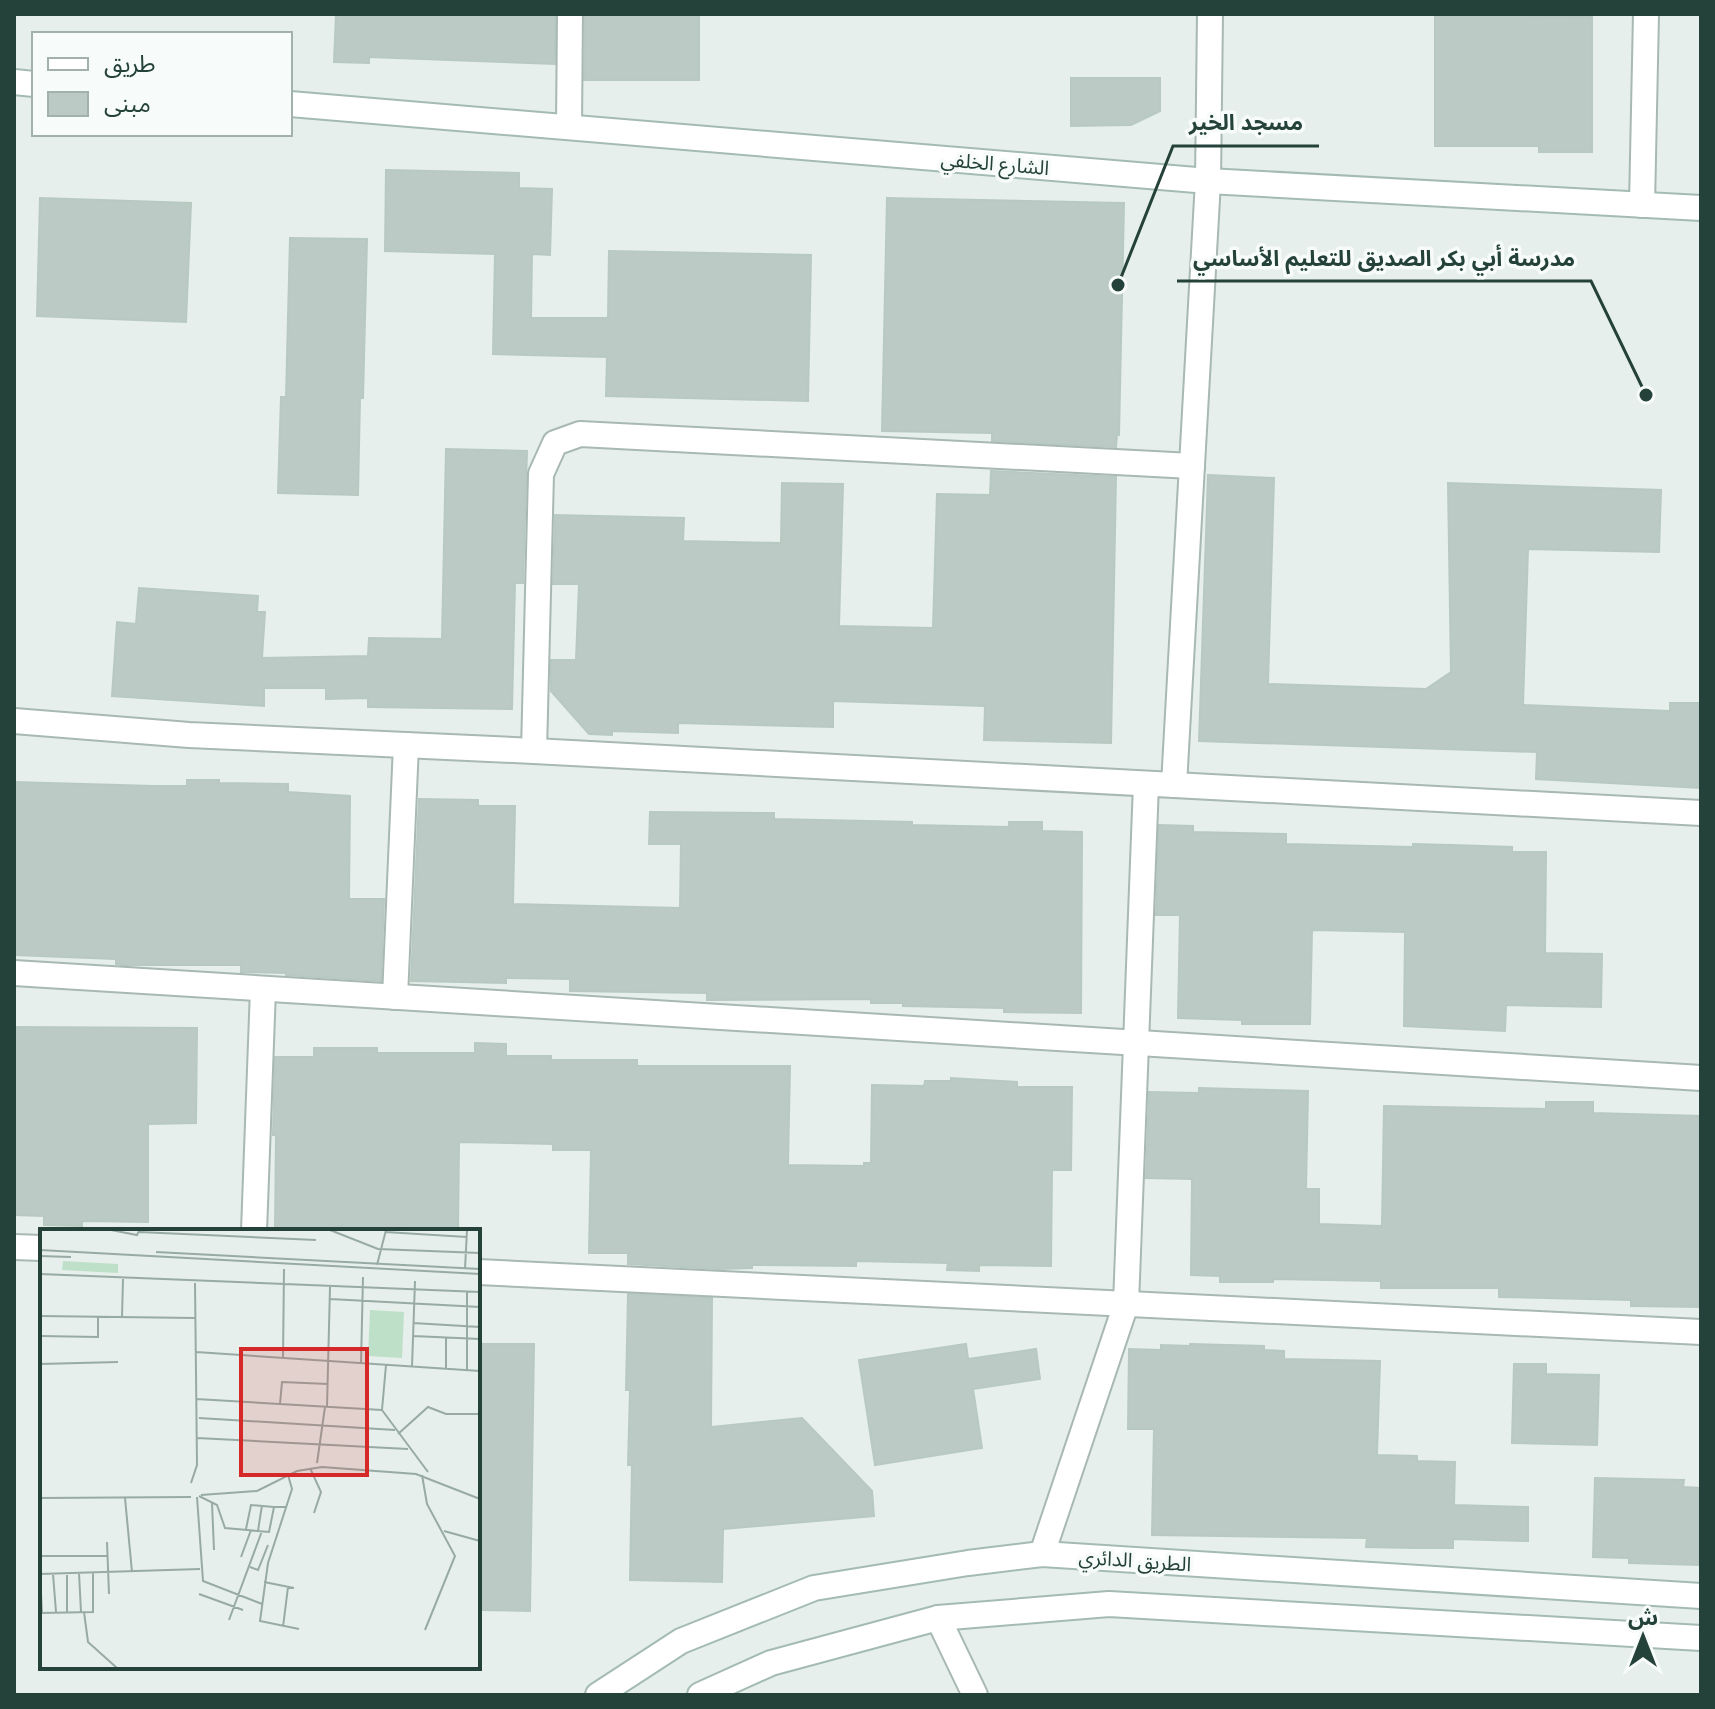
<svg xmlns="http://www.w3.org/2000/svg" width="1715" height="1709" font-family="Mulish,'Noto Sans Arabic',sans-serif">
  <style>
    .building { fill: #bbcac4; stroke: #b8c9c2; stroke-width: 2 }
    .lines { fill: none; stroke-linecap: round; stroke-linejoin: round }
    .street-casing { stroke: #a8b8b2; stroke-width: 28 }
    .secondary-casing { stroke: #a4bbb3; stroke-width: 28 }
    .street { stroke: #fff; stroke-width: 24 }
    .secondary { stroke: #fff; stroke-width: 24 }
    .labels { text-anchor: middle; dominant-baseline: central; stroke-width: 7; stroke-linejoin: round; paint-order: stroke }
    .street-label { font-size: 20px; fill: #24423a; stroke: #f7fbf9 }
    .inset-road { fill: none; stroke: #98aaa4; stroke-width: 2 }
    .view { fill: #d62828; fill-opacity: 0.15; stroke: #d62828; stroke-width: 4 }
    .inset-edge { fill: none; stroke: #24423a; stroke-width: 4 }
    .leader { fill: none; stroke: #24423a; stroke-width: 3 }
    .callout-dot { fill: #24423a; stroke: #f7fbf9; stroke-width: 3 }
    .callout-label { font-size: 22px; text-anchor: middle; font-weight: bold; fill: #24423a; stroke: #f7fbf9; stroke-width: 7; stroke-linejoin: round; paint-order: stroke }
  </style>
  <rect width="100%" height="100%" fill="#e6efeb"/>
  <g class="building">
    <polygon points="336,14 555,14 555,64 369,57 369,63 334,62"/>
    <polygon points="585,14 699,14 699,80 584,80"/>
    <polygon points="1435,14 1592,17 1592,152 1539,152 1539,146 1435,146"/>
    <polygon points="1071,78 1160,78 1160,111 1131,125 1071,126"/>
    <polygon points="386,170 519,173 519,188 552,189 550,255 532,254 531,318 608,318 609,251 811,255 808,401 606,396 607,357 493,354 495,254 385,251"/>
    <polygon points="40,198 191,203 186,322 37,316"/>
    <polygon points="887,198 1124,203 1119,435 1117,435 1116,447 992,441 992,433 882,431"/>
    <polygon points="290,238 367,239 363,398 360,398 358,495 278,493 281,397 286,397"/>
    <polygon points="446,449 527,451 523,583 515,583 512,709 368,707 368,698 326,699 326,688 264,688 264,706 112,696 117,622 136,624 139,588 258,596 257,612 265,612 262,658 368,656 369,638 442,639"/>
    <polygon points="991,471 1116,477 1111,743 984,740 985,706 833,701 833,727 678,723 678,733 612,731 612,735 589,734 551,691 551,660 576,660 579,584 553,584 555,515 684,518 683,541 781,543 782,483 843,484 839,626 933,628 937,494 990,495"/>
    <polygon points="1208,475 1274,478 1268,684 1426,689 1451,672 1448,483 1661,490 1659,552 1528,549 1523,705 1670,711 1670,703 1701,703 1701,788 1536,779 1537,752 1199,741"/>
    <polygon points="187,780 219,780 219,783 288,784 288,792 350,796 349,899 384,899 381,981 286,975 286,973 241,972 241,965 122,965 116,964 116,959 14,955 14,782 154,786 187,786"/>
    <polygon points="419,799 478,800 478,806 515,806 513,904 680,908 681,844 649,844 650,812 774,813 774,819 912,822 912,825 1009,827 1009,822 1042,822 1042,831 1082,832 1081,1013 1004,1012 1004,1008 903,1006 903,1003 871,1003 871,999 707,1000 707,993 570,991 570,979 506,978 506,983 411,981"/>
    <polygon points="1159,825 1193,826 1193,832 1286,834 1286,844 1413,847 1413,844 1452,845 1512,847 1512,852 1546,852 1545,953 1602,954 1601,1007 1506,1005 1505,1031 1404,1026 1405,932 1312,930 1310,1024 1242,1024 1242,1020 1178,1018 1180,915 1156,915"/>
    <polygon points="14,1027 197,1028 196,1123 148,1124 148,1222 82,1221 82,1226 44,1225 44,1216 14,1215"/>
    <polygon points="475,1043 506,1044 506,1056 551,1056 551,1060 637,1060 637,1066 790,1066 788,1165 864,1166 864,1163 871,1163 872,1085 924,1086 925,1081 951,1081 951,1078 1017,1082 1017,1087 1072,1087 1071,1170 1052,1170 1051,1266 979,1265 979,1271 947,1270 948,1263 856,1261 856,1266 752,1265 752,1268 719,1269 628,1264 628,1253 589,1253 591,1150 553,1150 553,1144 459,1142 458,1231 275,1231 276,1135 273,1135 275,1057 314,1057 314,1048 377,1048 377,1053 475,1053"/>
    <polygon points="1199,1088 1308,1091 1306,1189 1319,1189 1319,1224 1382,1226 1384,1106 1546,1109 1546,1102 1593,1102 1593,1113 1701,1116 1701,1307 1631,1306 1631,1300 1499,1297 1499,1288 1381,1288 1381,1281 1273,1279 1273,1282 1220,1282 1220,1276 1191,1275 1192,1179 1146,1178 1149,1092 1199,1093"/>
    <polygon points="628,1294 712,1298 711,1427 802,1418 872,1491 874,1516 723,1529 722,1582 630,1580 632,1465 628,1465 630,1390 626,1390"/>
    <polygon points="478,1344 534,1344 530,1611 478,1610"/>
    <polygon points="966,1344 968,1359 1036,1349 1040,1379 973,1389 982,1448 875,1465 859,1360"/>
    <polygon points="1190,1344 1264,1346 1264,1350 1284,1351 1284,1359 1380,1361 1377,1455 1417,1456 1417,1461 1455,1462 1454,1505 1528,1507 1528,1541 1453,1539 1453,1548 1415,1548 1366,1547 1367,1538 1152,1535 1154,1429 1128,1429 1129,1349 1161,1350 1161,1345 1190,1346"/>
    <polygon points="1514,1364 1546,1364 1546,1374 1599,1375 1597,1445 1512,1443"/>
    <polygon points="1595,1478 1684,1480 1683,1487 1701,1488 1701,1565 1629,1563 1629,1558 1593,1557"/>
  </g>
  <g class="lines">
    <g class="street-casing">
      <g id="street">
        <polyline points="569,126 570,14"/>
        <polyline points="1642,205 1646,14"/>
        <polyline points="14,721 189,735 534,751 1701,813"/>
        <polyline points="534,751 541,474 555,443 580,434 1192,466"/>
        <polyline points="1174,785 1208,181 1210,14"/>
        <polyline points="14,973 1701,1078"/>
        <polyline points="395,997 406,745"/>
        <polyline points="254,1231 263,989"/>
        <polyline points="14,1247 42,1248"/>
        <polyline points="478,1272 1701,1332"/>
        <polyline points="1042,1554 1126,1304 1146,784"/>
        <polyline points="938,1618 975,1695"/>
      </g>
    </g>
    <g class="secondary-casing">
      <g id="secondary">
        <polyline points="14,82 34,84"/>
        <polyline points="290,104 1208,181 1701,208"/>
        <polyline points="598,1695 681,1641 814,1588 968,1563 1042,1554 1701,1596"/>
        <polyline points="700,1695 771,1663 938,1618 1109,1604 1701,1638"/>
      </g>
    </g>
    <use href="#street" class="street"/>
    <use href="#secondary" class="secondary"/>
  </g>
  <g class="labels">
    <g class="street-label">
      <text transform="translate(995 163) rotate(5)">الشارع الخلفي</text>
      <text transform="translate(1135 1560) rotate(4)">الطريق الدائري</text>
    </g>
  </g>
  <g transform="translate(40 1229)">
    <rect width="440" height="440" fill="#e6efeb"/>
    <path d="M23 32 78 35V44L22 41ZM330 81 364 83 362 129 328 127Z" fill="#bfe0c8"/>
    <path class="inset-road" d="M71 1 97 6 99 2M290 1 338 20 440 24M99 3 276 11M345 3 427 8M0 21 440 45M116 23 440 40M0 27 31 28M337 36 346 1M425 40 427 1M0 45 440 63M290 70 440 78M0 87 155 89M82 88 83 50M373 94 440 98M0 107 58 108V88M373 107 440 110M406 109V139M156 123 440 142M243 130 244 40M0 135 78 133M321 135 323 48M346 136 342 181 388 243M372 138 375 52M427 141V63M156 170 342 181M240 175 242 153 288 155M287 178 290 58M159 189 355 201M358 205 388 178 406 185H440M157 209 368 220M277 234 285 178M270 239 281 263 274 284M248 246 252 260 228 334 220 392 259 400M382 246 387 275 415 327 385 401M151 254 157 236 155 54M161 266 217 262 257 242 282 238 376 245 440 270M159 267 177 276 185 299 229 303 234 278H247M157 268 163 352 222 375M0 269 151 268M85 269 92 343M172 274 174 321M206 300 211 276 234 278M218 302 222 276M404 302 440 312M67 313 69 365M0 327H68M201 328 211 301M210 338 218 341 228 316M27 344V383M39 344 41 383M0 345 160 340M0 345 2 384M13 345 16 383M224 353 254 359M159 365 203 381M44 383 48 413 77 439M0 384 53 383V344M189 391 222 302M243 398 248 358"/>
    <path class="view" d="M201 120H327V246H201Z"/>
    <rect width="440" height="440" class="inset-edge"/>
  </g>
  <path class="leader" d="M1118 285L1173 146H1319M1646 395L1591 281H1177"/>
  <g class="callout-dot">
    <circle cx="1118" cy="285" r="8"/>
    <circle cx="1646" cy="395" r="8"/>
  </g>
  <g class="callout-label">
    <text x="1246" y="130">مسجد الخير</text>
    <text x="1384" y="266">مدرسة أبي بكر الصديق للتعليم الأساسي</text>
  </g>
  <rect width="1715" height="1709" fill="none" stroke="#24423a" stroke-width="32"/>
  <rect x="32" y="32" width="260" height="104" fill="#f7fbf9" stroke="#a3b1ad" stroke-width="2"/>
  <rect x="48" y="58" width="40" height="12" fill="#ffffff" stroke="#a3b1ad" stroke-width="2"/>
  <text x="104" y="72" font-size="24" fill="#24423a">طريق</text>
  <rect x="48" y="92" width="40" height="24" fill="#bbcac4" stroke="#a3b1ad" stroke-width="2"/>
  <text x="104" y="112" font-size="24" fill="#24423a">مبنى</text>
  <g transform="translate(1643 1637)" stroke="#f7fbf9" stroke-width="6" paint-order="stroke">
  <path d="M0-6L14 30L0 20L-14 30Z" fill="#24423a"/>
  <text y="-12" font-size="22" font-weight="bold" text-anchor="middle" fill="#24423a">ش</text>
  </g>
</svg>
